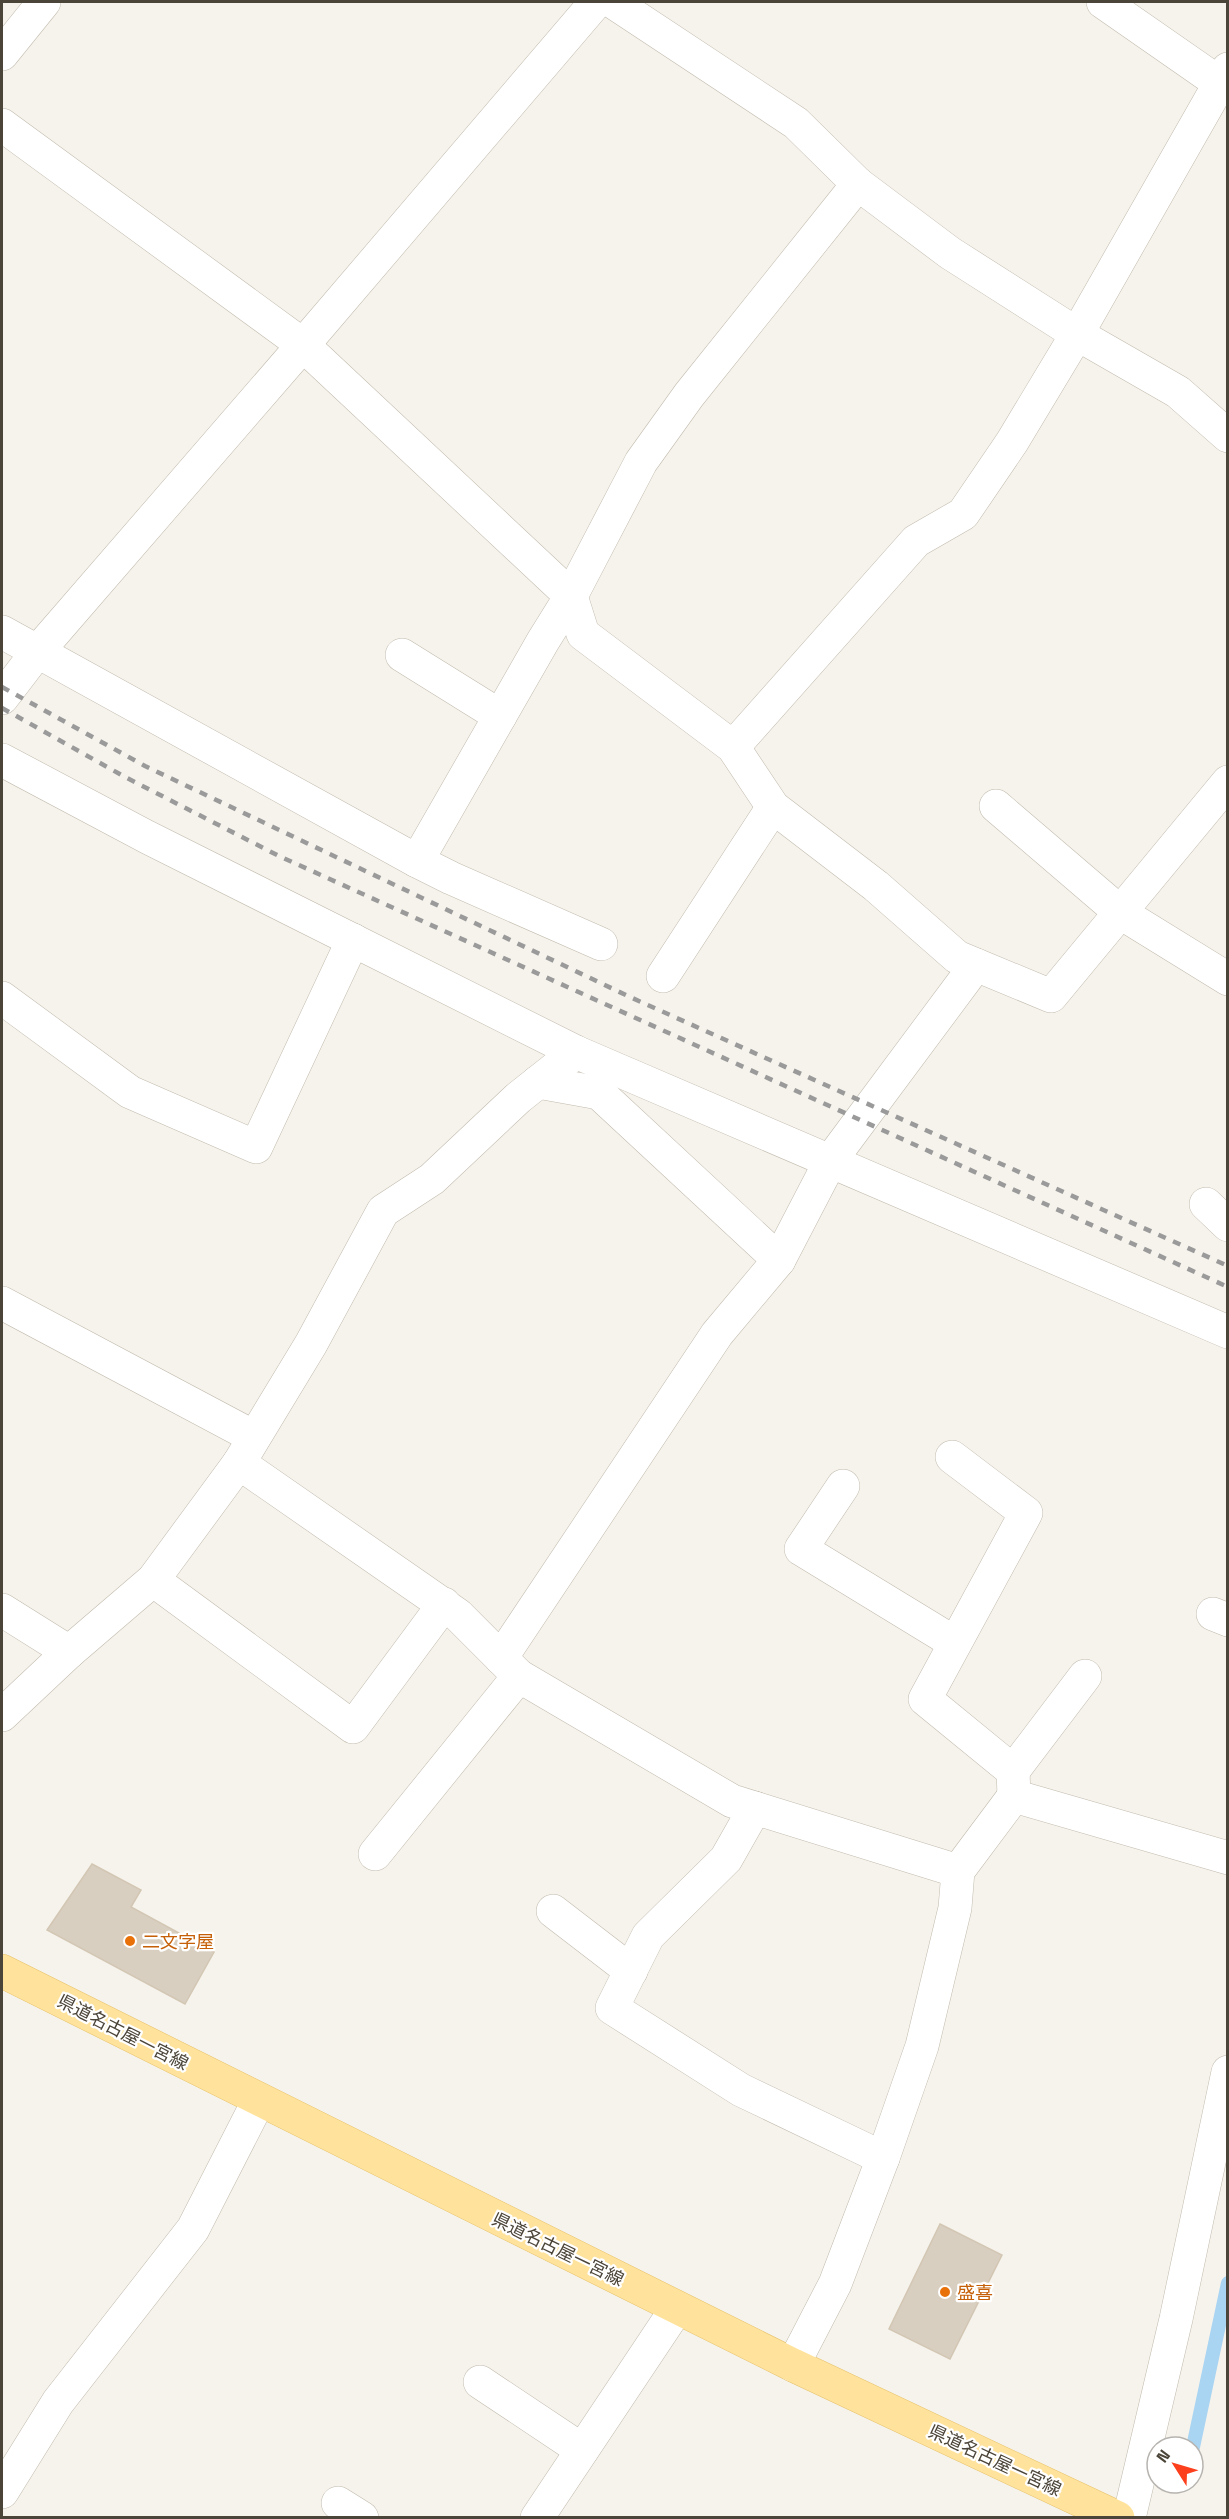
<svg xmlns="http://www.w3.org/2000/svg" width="1229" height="2519" font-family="'Space Grotesk','Noto Sans JP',sans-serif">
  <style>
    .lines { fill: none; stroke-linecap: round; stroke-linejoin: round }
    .stream { stroke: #a9d4f2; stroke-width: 14 }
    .building { fill: #d8cfc1; stroke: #d3c7b4; stroke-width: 1.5 }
    .minor-casing { stroke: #c2bbae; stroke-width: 34 }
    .major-casing { stroke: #e6c16a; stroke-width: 34 }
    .minor { stroke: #fff; stroke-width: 33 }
    .major { stroke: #ffe39c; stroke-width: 33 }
    .rail { stroke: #9a9a9a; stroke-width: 4.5; stroke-dasharray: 8 8; stroke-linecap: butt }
    .food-dot { fill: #e8710a; stroke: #fff; stroke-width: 2 }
    .labels { text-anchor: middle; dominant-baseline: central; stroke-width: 4.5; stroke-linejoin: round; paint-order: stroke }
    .food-label { font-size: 18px; fill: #c56008; stroke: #fff; text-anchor: start }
    .street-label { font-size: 18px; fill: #4b4439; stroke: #fff }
  </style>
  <rect width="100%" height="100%" fill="#f6f3ec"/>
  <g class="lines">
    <g class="stream">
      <polyline points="1193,2447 1228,2283"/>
      <polyline points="1185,2484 1185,2483"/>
    </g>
  </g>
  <g class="building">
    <polygon points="92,1864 141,1890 131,1907 214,1952 185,2004 47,1930"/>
    <polygon points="940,2224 1002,2255 950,2359 889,2329"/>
  </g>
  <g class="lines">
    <g class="minor-casing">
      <g id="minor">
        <polyline points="613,2 796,123 858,184 950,253 1077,334 1178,392 1228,436"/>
        <polyline points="1103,2 1228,89"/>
        <polyline points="2,54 44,2"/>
        <polyline points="2,125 303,345 571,596 583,634 733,747 773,807 876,886 957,957 1051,996 1228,782"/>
        <polyline points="2,632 417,861 451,878 601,944"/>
        <polyline points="402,655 500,716"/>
        <polyline points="2,698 38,651 303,345 596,2"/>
        <polyline points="733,747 916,541 963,514 1012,442 1077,334 1228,69"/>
        <polyline points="2,760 147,837 576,1052 1228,1332"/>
        <polyline points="996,806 1121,913 1228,979"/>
        <polyline points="417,861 543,641 571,596 641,462 689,395 858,184"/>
        <polyline points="663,976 773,807"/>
        <polyline points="2,998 130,1092 256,1147 353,940"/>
        <polyline points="538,1082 599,1093 779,1260"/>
        <polyline points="1206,1204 1228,1225"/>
        <polyline points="2,1303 254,1437"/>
        <polyline points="952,1457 1026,1513 925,1699 1013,1771 1014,1796"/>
        <polyline points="239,1463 458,1615 519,1676 732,1801 958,1871"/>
        <polyline points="843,1486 801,1549 955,1643"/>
        <polyline points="153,1580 353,1727 444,1604"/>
        <polyline points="2,1610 69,1652"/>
        <polyline points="1213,1614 1228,1620"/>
        <polyline points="501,1658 717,1334 779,1260 831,1160 976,965"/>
        <polyline points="2,1715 69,1652 153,1580 239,1463 311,1344 383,1211 432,1179 518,1098 576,1052"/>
        <polyline points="1013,1771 1085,1676"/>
        <polyline points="755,1808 726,1859 648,1936 612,2008 741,2090 883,2158"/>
        <polyline points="375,1854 519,1676"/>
        <polyline points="553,1911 631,1971"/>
        <polyline points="793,2365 835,2284 883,2158 922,2046 955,1908 958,1871 1014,1796 1228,1858"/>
        <polyline points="480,2382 582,2450"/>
        <polyline points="2,2492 58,2402 193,2229 259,2100"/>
        <polyline points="338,2503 362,2518"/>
        <polyline points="537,2518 677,2308"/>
        <polyline points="1129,2518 1176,2319 1228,2072"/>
      </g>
    </g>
    <g class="major-casing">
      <polyline id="major" points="2,1971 793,2365 1118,2518"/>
    </g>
    <use href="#minor" class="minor"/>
    <use href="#major" class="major"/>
    <g class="rail">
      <polyline points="2,687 145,766 630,997 1228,1266"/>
      <polyline points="2,708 125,777 279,856 1228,1287"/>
    </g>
  </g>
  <g class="food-dot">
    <circle cx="130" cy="1941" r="6"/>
    <circle cx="945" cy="2292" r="6"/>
  </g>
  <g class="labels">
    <g class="food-label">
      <text x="142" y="1941">二文字屋</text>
      <text x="957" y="2292">盛喜</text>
    </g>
    <g class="street-label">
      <text transform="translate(123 2032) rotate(27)">県道名古屋一宮線</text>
      <text transform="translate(558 2249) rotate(26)">県道名古屋一宮線</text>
      <text transform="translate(995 2460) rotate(25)">県道名古屋一宮線</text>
    </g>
  </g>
  <rect width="1229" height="2519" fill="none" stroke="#4b4439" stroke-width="6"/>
  <g transform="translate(1175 2465) rotate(307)"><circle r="28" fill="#ffffff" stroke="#b7b4b0" stroke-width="1.5"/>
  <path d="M0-4.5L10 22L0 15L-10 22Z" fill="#fc3f1d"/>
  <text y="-9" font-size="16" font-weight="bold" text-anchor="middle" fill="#4b4439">N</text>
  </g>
</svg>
